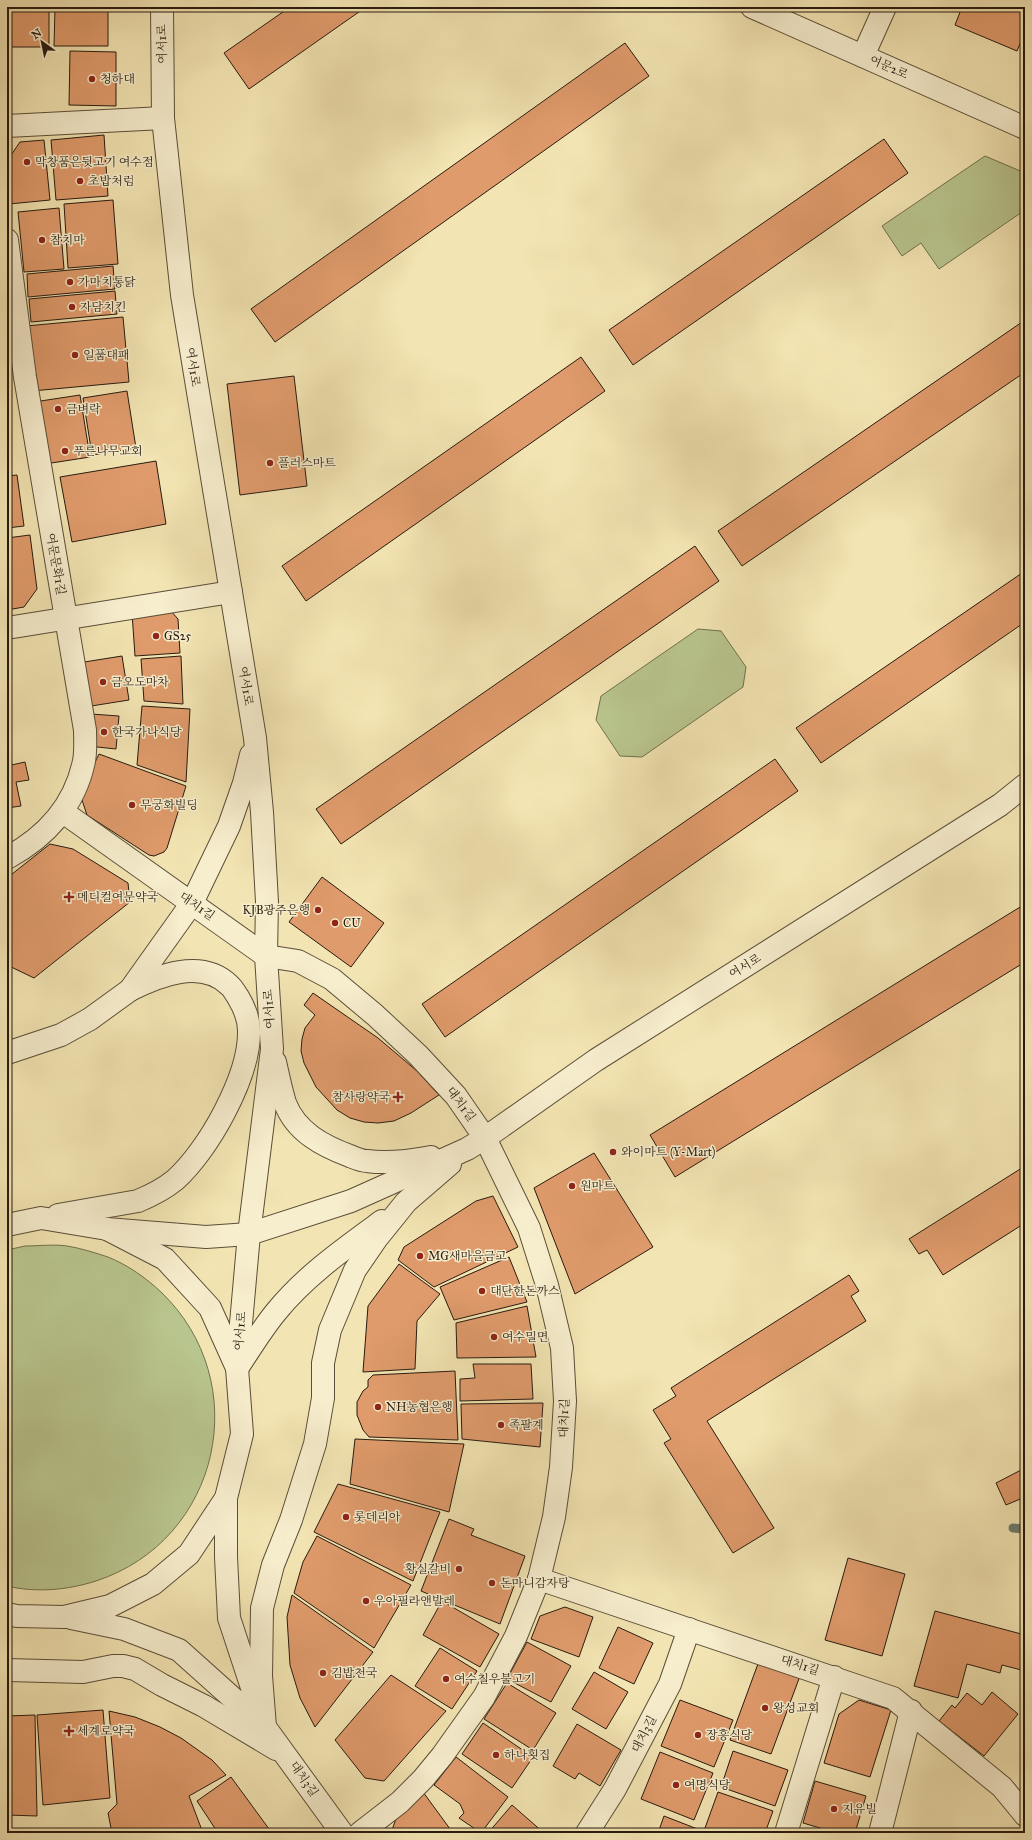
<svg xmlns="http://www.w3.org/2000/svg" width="1032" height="1840" font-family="'IM FELL Great Primer','Noto Serif KR',serif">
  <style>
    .green { fill: #b9c58e; stroke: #70704e }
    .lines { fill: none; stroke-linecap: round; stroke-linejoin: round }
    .stream { stroke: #6d7d6e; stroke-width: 9 }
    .building { fill: #e09b6c; stroke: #271b0f }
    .minor-casing { stroke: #5a4e38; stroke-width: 24 }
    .minor { stroke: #f7eece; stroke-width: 22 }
    .poi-dot { fill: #8f2418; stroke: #f7eece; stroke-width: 1.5 }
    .labels { text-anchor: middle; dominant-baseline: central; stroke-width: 3; stroke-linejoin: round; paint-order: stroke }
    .street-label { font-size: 12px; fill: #271b0f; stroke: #f7eece }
    .poi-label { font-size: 12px; fill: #271b0f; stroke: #f7eece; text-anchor: start }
  </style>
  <rect width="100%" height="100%" fill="#f3e5b3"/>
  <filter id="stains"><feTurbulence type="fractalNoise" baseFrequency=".005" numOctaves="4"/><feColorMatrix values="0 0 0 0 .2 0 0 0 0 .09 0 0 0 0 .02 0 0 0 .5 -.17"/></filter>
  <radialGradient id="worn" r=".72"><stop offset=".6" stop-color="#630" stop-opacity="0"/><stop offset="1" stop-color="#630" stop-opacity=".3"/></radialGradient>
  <g class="green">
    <polygon points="985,156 1025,173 1025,210 939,269 921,243 902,256 882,226"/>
    <polygon points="698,629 721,631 746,667 743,687 642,757 620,756 596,720 601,696"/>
    <path d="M25 1246C39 1246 54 1244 67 1246 80 1248 96 1253 108 1257 128 1265 146 1278 161 1292 255 1382 221 1540 96 1581 68 1590 36 1593 7 1586V1250Z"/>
  </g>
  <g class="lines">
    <polyline class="stream" points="1013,1528 1025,1529"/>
  </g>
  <g class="building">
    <rect x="8" y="7" width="41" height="40"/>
    <polygon points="55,7 108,7 108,46 54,46"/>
    <polygon points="290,7 366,7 249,89 224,53"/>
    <polygon points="962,7 1025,7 1025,32 1017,51 955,25"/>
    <polygon points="625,43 649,76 275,342 251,309"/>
    <polygon points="70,51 116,52 116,106 69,105"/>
    <polygon points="104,135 108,196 56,200 51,140"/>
    <polygon points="884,139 908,173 633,365 609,330"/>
    <polygon points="44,140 50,200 9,204 7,161 20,142"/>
    <polygon points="113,200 118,264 68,268 64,204"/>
    <polygon points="59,208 64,269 24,272 18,212"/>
    <polygon points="113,266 115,289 28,297 27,274"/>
    <polygon points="115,291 117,314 31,322 29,299"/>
    <polygon points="123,317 129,382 32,391 26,326"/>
    <polygon points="1025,320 1025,372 742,566 718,531"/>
    <polygon points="581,357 605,391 306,601 282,566"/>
    <polygon points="294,376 307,486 240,495 227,384"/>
    <polygon points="127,391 136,448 92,455 83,398"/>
    <polygon points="80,395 90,457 45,464 34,402"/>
    <polygon points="156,461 166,524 72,542 60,477"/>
    <polygon points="17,475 24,526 7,528 7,476"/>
    <polygon points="30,535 37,589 24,607 7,610 7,538"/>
    <polygon points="695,546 719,581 341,844 316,809"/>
    <polygon points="1025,571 1025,622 821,763 796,728"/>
    <polygon points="170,610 178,619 180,653 135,656 132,613"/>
    <polygon points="122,656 129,700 85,707 78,663"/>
    <polygon points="181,656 183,704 144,701 141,659"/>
    <polygon points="142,706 190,709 186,782 137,765"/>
    <polygon points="91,714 119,716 116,749 88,746"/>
    <polygon points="99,754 186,786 167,848 164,852 154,856 149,855 87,815 80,794"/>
    <polygon points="775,759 798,791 445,1037 422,1004"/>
    <polygon points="25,762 29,780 16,782 21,806 7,808 7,766"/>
    <polygon points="50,844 73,849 128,883 130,902 34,978 7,965 7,878"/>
    <polygon points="322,877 384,923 351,967 289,922"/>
    <polygon points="1025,904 1025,962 675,1177 650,1135"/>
    <polygon points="313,993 378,1038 417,1071 439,1095 411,1113 394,1121 378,1123 364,1122 350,1118 337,1110 316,1087 304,1063 301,1051 302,1039 305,1028 315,1015 304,1005"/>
    <polygon points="594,1153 653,1247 575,1294 534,1188"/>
    <polygon points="1025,1166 1025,1223 943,1275 927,1250 919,1254 909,1239"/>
    <polygon points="493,1196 518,1247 434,1287 398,1260 404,1247 476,1201"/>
    <polygon points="509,1257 527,1302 454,1320 440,1287"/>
    <polygon points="399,1264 440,1294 417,1321 415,1369 363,1372 368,1306"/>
    <polygon points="849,1275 859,1291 851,1296 866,1321 707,1421 774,1528 733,1553 664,1443 671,1439 653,1410 676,1396 671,1388"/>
    <polygon points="527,1306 536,1357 457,1358 456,1323"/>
    <polygon points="473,1364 531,1364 533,1399 460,1401 460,1379 475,1378"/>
    <polygon points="455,1371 458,1440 369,1437 363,1430 357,1415 357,1402 363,1391 368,1387 368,1380 373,1375"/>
    <polygon points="543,1403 540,1447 462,1439 461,1404"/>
    <polygon points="355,1439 464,1444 449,1512 350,1484"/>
    <polygon points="1023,1469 1025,1474 1025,1497 1006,1505 996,1483"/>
    <polygon points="338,1484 440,1512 413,1581 314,1532"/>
    <polygon points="449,1519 474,1529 471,1535 525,1556 500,1624 421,1591"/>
    <polygon points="317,1536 411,1585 374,1648 294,1593 303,1562"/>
    <polygon points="848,1558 905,1574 882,1656 825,1640"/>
    <polygon points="292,1595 373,1652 315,1727 300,1698 290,1665 287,1617"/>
    <polygon points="442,1601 499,1634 480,1667 423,1635"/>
    <polygon points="565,1607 593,1617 579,1657 531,1639 540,1616"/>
    <polygon points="935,1611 1025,1635 1025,1671 1002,1665 1000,1673 967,1664 958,1698 914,1686"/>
    <polygon points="618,1627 653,1643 634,1684 599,1668"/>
    <polygon points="527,1642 571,1666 551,1702 507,1679"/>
    <polygon points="440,1648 477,1671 452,1709 415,1686"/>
    <polygon points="759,1661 800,1676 771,1754 730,1740"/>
    <polygon points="594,1672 628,1692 606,1729 572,1709"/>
    <polygon points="391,1675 446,1711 384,1781 365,1778 335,1740"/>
    <polygon points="507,1683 556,1713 533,1750 484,1719"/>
    <polygon points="992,1692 1018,1714 984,1756 939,1721 952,1705 955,1708 967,1693 982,1705"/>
    <polygon points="680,1700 733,1720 714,1767 661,1746"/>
    <polygon points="859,1700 891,1710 870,1777 824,1763 839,1714"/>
    <polygon points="103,1710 110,1798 43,1805 37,1715"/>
    <polygon points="109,1711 135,1717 160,1727 181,1738 212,1760 226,1775 189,1796 203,1833 112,1833 108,1813 117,1804"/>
    <polygon points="35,1715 37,1816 7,1815 7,1716"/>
    <polygon points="483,1723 533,1757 512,1788 462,1754"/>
    <polygon points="577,1724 621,1750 600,1786 579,1773 575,1779 553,1766"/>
    <polygon points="733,1751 788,1770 775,1806 721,1787"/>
    <polygon points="660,1752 713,1773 694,1820 641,1799"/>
    <polygon points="456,1757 508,1797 481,1833 459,1818 464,1813 460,1804 434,1785"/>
    <polygon points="231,1777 272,1833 218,1833 197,1801"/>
    <polygon points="815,1781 866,1796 855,1833 837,1833 803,1823"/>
    <polygon points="423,1792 453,1833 391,1833 399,1810"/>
    <polygon points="718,1792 773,1811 765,1833 719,1833 705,1828"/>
    <polygon points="512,1805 544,1833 488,1833"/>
    <polygon points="664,1816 700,1830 699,1833 658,1833"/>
  </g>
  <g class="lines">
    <g class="minor-casing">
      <g id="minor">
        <polyline points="162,7 163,118 182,295 255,738 262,812 267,902 266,956 272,1049 249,1234 237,1368"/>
        <polyline points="752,7 1025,128"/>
        <polyline points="863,56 885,7"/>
        <polyline points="7,126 163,118"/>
        <path d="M7 240 25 377 85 730C85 740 86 751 84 761 75 805 46 837 7 858"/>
        <polyline points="7,628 231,592"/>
        <polyline points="63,812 266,956 298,961 332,979 375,1015 418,1055 456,1096 485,1138 529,1228 547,1285 562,1348 565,1401 561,1467 554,1517 539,1579 516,1636 484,1697 442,1756 423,1779 400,1802 360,1833"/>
        <polyline points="7,1053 61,1035 90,1019 130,990 192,903 229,826 244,783 251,755"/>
        <path d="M275 1062C278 1075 281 1090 285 1103 296 1132 323 1146 350 1156 355 1158 361 1161 367 1161 389 1164 410 1161 431 1157"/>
        <path d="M58 1215 138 1201C150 1196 164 1189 175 1180 208 1151 250 1076 249 1031 249 1020 244 1007 238 997 235 993 233 988 229 985 201 958 158 976 130 990"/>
        <polyline points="7,1225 41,1218 107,1229 165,1259 210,1308 237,1368 242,1434 226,1498 189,1554 153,1584 110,1606 64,1617 17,1616 7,1614"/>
        <polyline points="107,1229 206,1237 249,1234 351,1201 467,1149 485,1138 596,1060 1000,805 1025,785"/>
        <path d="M238 1367C250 1349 262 1329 276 1312 305 1276 345 1248 382 1221"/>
        <polyline points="539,1579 893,1698 1002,1787 1025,1815"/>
        <polyline points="71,1618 124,1629 179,1650 265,1727 229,1618 226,1557 226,1498"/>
        <polyline points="7,1670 83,1672 113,1666 123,1666 135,1669 162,1685 204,1706 276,1749"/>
        <polyline points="342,1833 265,1727 261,1676 262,1608 273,1565 291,1520 315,1444 323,1398 323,1363 330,1330 355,1270 377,1238 406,1202 450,1164"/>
        <polyline points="587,1833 615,1789 670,1684 689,1629"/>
        <polyline points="786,1833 834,1677"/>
        <polyline points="880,1833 911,1711"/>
      </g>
    </g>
    <use href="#minor" class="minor"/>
  </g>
  <g class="poi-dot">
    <circle cx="92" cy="79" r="4"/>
    <circle cx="27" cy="162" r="4"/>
    <circle cx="80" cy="181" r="4"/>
    <circle cx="42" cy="240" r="4"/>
    <circle cx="70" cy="282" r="4"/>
    <circle cx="72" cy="307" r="4"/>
    <circle cx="75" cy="355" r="4"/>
    <circle cx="58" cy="409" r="4"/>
    <circle cx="65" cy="451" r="4"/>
    <circle cx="270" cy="463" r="4"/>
    <circle cx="156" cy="636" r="4"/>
    <circle cx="103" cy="682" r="4"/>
    <circle cx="104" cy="732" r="4"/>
    <circle cx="132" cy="805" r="4"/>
    <path d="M67 891h4v4h4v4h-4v4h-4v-4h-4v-4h4z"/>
    <circle cx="318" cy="910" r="4"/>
    <circle cx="335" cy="923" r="4"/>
    <path d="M396 1091h4v4h4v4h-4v4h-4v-4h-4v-4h4z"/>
    <circle cx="613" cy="1152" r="4"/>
    <circle cx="572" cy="1186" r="4"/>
    <circle cx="420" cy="1256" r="4"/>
    <circle cx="482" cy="1291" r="4"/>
    <circle cx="494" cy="1337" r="4"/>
    <circle cx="378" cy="1407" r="4"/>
    <circle cx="501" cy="1425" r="4"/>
    <circle cx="346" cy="1517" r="4"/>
    <circle cx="459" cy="1569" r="4"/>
    <circle cx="492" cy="1583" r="4"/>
    <circle cx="366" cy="1601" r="4"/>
    <circle cx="323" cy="1673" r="4"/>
    <circle cx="446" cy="1679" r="4"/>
    <circle cx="765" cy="1708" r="4"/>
    <path d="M67 1725h4v4h4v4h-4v4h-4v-4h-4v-4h4z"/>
    <circle cx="698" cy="1735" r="4"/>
    <circle cx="496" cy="1755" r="4"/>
    <circle cx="676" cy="1785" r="4"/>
    <circle cx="834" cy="1809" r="4"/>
  </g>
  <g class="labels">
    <g class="street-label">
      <text transform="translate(162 44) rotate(-91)">여서1로</text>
      <text transform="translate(889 67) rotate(24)">여문2로</text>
      <text transform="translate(193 367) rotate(81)">여서1로</text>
      <text transform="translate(56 564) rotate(80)">여문문화1길</text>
      <text transform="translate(246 686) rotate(81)">여서1로</text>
      <text transform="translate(197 906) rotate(35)">대치1길</text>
      <text transform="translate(745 966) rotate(-32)">여서로</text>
      <text transform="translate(269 1009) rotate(-94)">여서1로</text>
      <text transform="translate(461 1104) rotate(53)">대치1길</text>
      <text transform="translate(240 1331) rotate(-85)">여서1로</text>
      <text transform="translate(564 1418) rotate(-88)">대치1길</text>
      <text transform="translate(800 1665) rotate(18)">대치1길</text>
      <text transform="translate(644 1734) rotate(-63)">대치3길</text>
      <text transform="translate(304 1779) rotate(55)">대치3길</text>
    </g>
    <g class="poi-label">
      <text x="100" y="79">청하대</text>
      <text x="35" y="162">막창품은뒷고기 여수점</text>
      <text x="88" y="181">초밥처럼</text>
      <text x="50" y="240">참치마</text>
      <text x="78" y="282">가마치통닭</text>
      <text x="80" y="307">자담치킨</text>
      <text x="83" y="355">일품대패</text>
      <text x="66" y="409">금벼락</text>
      <text x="73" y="451">푸른나무교회</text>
      <text x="278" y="463">플러스마트</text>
      <text x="164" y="636">GS25</text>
      <text x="111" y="682">금오도마차</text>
      <text x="112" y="732">한국가나식당</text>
      <text x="140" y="805">무궁화빌딩</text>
      <text x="77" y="897">메디컬여문약국</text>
      <text x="310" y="910" text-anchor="end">KJB광주은행</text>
      <text x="343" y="923">CU</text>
      <text x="390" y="1097" text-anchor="end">참사랑약국</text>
      <text x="621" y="1152">와이마트 (Y-Mart)</text>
      <text x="580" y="1186">원마트</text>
      <text x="428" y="1256">MG새마을금고</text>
      <text x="490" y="1291">대단한돈까스</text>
      <text x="502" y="1337">여수밀면</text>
      <text x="386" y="1407">NH농협은행</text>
      <text x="509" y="1425">족팔계</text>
      <text x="354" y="1517">롯데리아</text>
      <text x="451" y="1569" text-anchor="end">황실갈비</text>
      <text x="500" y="1583">돈마니감자탕</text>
      <text x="374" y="1601">우아필라앤발레</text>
      <text x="331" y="1673">김밥천국</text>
      <text x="454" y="1679">여수칠우불고기</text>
      <text x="773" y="1708">왕성교회</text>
      <text x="77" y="1731">세계로약국</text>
      <text x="706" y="1735">장흥식당</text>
      <text x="504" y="1755">하나횟집</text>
      <text x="684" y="1785">여명식당</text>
      <text x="842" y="1809">지유빌</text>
    </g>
  </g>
  <rect width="1032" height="1840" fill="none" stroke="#f3e5b3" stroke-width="24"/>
  <rect x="8" y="8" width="1016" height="1824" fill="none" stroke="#271b0f" stroke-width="2"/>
  <rect x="12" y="12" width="1008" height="1816" fill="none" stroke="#271b0f"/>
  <g transform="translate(42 42) rotate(327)" stroke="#f7eece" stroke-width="3" paint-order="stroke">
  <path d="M0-3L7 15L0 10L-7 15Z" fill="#271b0f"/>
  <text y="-6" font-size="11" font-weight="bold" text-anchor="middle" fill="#271b0f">N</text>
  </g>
  <rect width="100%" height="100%" filter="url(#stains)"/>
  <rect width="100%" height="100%" fill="url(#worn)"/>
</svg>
